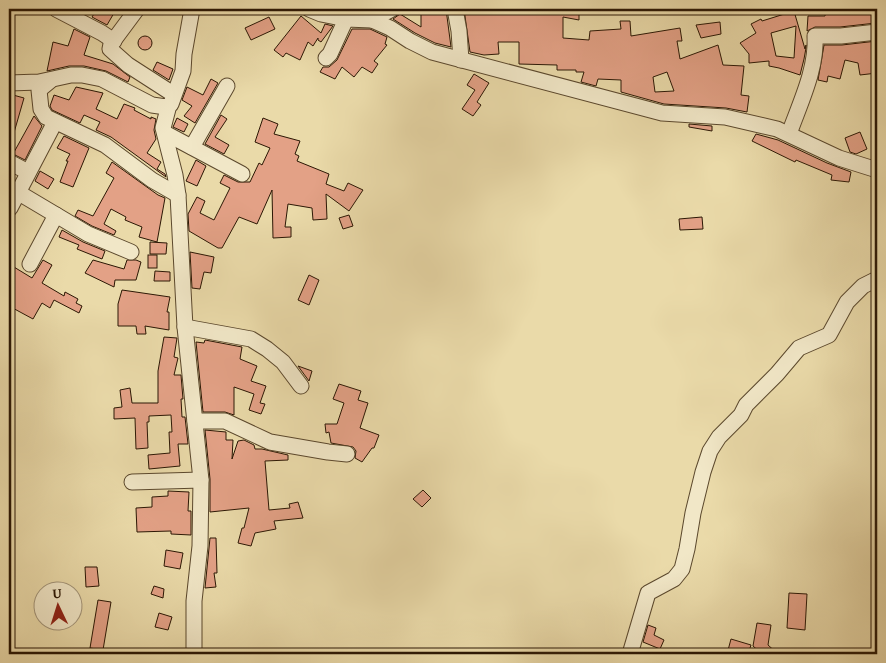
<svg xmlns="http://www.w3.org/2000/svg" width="886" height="663" font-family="'Gentium Book Plus',serif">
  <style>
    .building { fill: #e3a186; stroke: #2b1704; fill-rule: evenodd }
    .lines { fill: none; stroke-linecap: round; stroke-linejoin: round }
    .minor-casing { stroke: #5b482d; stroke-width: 17 }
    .minor { stroke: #f1e7c7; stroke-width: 15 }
  </style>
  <rect width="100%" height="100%" fill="#eadaa9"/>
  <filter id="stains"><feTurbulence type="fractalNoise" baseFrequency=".004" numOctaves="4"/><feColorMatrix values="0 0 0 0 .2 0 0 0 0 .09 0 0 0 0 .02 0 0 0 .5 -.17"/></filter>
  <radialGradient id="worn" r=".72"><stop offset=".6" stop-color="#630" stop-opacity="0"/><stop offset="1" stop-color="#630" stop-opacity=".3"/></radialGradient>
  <g class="building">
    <polygon points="97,9 107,9 114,13 107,25 92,17"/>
    <polygon points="421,9 446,9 451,47 435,43 415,33 393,19 400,14 421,27"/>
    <path d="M464 9H579V20L563 17V38L589 40 590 31 621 29 620 21H630L631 36 680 28 682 41H677L680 59 718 45 723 65 744 66 741 95 749 96 747 112 726 108 664 104 621 92V80L598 79 596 86 581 82 584 72H576V70H557V65L519 64V42H498L499 54 484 55 470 52ZM667 72 674 91 655 92 653 77Z"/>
    <polygon points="826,9 876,9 876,23 840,27 815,27 807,31 808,16 825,16"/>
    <path d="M794 11 805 49 806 45V48L804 59 800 75 779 68 769 66V61L749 63V54L740 43 756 33 751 24 761 19 762 21ZM796 26 794 58 776 56 771 33Z"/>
    <polygon points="301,16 321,33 325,24 333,26 321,42 318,40 318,38 313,46 308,42 300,60 286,53 283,57 274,50"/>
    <polygon points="269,17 275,29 251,40 245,28"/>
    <polygon points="720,22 721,34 701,38 696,25"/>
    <polygon points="74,29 90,37 84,55 113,64 130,77 128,82 106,71 84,66 69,66 47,71 53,42 68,46"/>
    <polygon points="352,29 370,29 387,37 385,44 387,45 374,61 378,64 372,73 362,67 354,77 342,67 335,79 320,72 323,67 329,67 337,60"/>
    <circle cx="145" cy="43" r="7"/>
    <polygon points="877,41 877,73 860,75 858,63 845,60 840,79 828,76 827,82 818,80 824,45 842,45"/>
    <polygon points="157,62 173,69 169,80 153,70"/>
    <polygon points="474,74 489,83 477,102 481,105 473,116 462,109 475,90 467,85"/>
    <polygon points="211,79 218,83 195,123 184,116 192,106 182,100 187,87 203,95"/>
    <polygon points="76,87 103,93 96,109 117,119 124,104 135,108 134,110 151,119 151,117 156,119 154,130 156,139 147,153 161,162 157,169 165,174 166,177 111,137 96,130 100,122 84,115 80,123 52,110 50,106 54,95 69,100"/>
    <polygon points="13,95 24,98 11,143 9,143 9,96 13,97"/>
    <polygon points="221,115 227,119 215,137 229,145 224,154 205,144"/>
    <polygon points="34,116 42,126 25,160 13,154"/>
    <polygon points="177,118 188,124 184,132 173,127"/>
    <polygon points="263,118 278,124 274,134 300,141 295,154 299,156 297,161 329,174 326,184 344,191 348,183 363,190 349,211 326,194 327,219 313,220 312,208 288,204 285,227 291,227 291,237 273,238 272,190 257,224 239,217 222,248 218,248 189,231 188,214 197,197 205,201 200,213 214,220 230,188 220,183 224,175 238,182 250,182 259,163 262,165 270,148 255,142"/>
    <polygon points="689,124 712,126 712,131 689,127"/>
    <polygon points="860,132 867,149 856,154 850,152 845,138"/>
    <polygon points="756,134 778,140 827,163 851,172 849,182 831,180 832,175 796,160 795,162 752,141"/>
    <polygon points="64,136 89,148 73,187 60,182 68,161 66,161 70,154 57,148"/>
    <polygon points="196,160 206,166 197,186 186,181"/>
    <polygon points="112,162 158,195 165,198 157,242 139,237 142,227 125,220 126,217 111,209 104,224 116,231 114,235 92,226 75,216 78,210 93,216 114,178 106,173"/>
    <polygon points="40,171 54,179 48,189 35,181"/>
    <polygon points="349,215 353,226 343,229 339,218"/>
    <polygon points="702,217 703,229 680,230 679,219"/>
    <polygon points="62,230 83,242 105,251 102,259 77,249 79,245 59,237"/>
    <polygon points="150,242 167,243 166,254 150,254"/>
    <polygon points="190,252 214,257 211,273 204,272 200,289 192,288"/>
    <rect x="148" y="255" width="9" height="13"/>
    <polygon points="43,260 52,265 42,283 64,296 65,292 78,299 76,303 82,306 79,313 54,300 50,308 42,303 33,319 9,306 9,264 32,278"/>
    <polygon points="93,260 124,269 127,260 136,260 141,262 136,280 115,280 114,287 85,273"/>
    <polygon points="155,271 170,272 170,281 154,281"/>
    <polygon points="309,275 319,280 309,305 298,300"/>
    <polygon points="122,290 170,297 167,312 169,312 169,330 145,326 146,334 137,334 136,326 118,326 118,304"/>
    <polygon points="164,337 177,338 174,357 178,358 174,375 181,375 183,399 181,399 182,417 185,417 188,444 178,444 180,466 149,469 148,455 170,453 169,432 172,432 171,415 149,416 149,422 147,422 148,448 136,449 135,418 114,419 114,408 122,407 120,390 130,388 132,403 158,403 158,371"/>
    <polygon points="205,340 242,347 240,359 257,366 251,381 266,386 260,403 265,404 261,414 249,410 254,394 234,387 234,415 225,412 203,412 196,342 204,343"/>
    <polygon points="298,366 312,371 309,381"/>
    <polygon points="339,384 361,391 358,400 368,403 360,428 379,435 374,448 372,448 362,462 355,458 356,451 353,447 331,443 329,432 326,433 325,424 337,424 344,403 333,399"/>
    <polygon points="205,430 226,432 226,440 233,440 232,459 238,441 244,440 254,445 255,449 262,449 288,455 288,460 265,461 269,510 290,508 289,504 298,502 303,518 274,521 276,529 255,533 251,546 238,543 242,528 244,528 249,508 210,512 210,479"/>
    <polygon points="423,490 431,498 422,507 413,499"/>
    <polygon points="168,491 189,492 188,511 191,511 191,535 171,534 171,531 137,532 136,508 152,507 152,497 168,496"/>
    <polygon points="210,538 216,538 217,573 214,573 216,587 205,588"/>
    <polygon points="166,550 183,553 180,569 164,566"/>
    <polygon points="85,567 97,567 99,586 86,587"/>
    <polygon points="154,586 164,589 163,598 151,594"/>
    <polygon points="789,593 807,594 805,630 787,628"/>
    <polygon points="98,600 111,602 103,650 90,648"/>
    <polygon points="159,613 172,617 168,630 155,627"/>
    <polygon points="757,623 771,625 768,645 778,654 762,654 753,646"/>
    <polygon points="648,625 656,628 654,635 664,640 660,649 643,642"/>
    <polygon points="731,639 751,645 748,654 727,654"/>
  </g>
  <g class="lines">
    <g class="minor-casing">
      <g id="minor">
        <polyline points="56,9 102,33 114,41"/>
        <polyline points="137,9 111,44 110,49 128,65 173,94"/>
        <polyline points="309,9 321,14 346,19 372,20 390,28 410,41 432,52 662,113 725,117 777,129 839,158 877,170"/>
        <polyline points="455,9 459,31 461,60"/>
        <polyline points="372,20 392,9"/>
        <polyline points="326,58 330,54 346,19"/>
        <polyline points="50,81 39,90 41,109 46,117 105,145 152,180 178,195"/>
        <polyline points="9,83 39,82 71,75 82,75 102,79 152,105 166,107 171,104 183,71 184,54 192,9"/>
        <polyline points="169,105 163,128 175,175 178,195 185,327 201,480 200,546 194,601 194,654"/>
        <polyline points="165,133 242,174"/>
        <path d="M789 134C800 103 817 69 815 36H841L877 32"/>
        <polyline points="192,147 227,86"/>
        <polyline points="9,162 28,172"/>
        <polyline points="9,187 88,234 131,252"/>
        <polyline points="10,208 55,122"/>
        <polyline points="30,264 56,215"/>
        <polyline points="185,327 251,339 267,349 283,362 301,386"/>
        <polyline points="195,421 225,421 270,442 328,452 347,454"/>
        <polyline points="132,482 201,480"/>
        <polyline points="630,654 648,593 674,579 682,569 687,549 693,513 703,472 710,451 719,437 741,415 746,405 777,374 799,348 829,335 847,302 863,286 877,279"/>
      </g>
    </g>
    <use href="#minor" class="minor"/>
  </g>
  <rect width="886" height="663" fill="none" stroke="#eadaa9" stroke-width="30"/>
  <rect x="10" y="10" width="866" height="643" fill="none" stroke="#2b1704" stroke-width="2.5"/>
  <rect x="15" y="15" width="856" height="633" fill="none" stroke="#2b1704"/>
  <g transform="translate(58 606) rotate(356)"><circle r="24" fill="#f1e7c7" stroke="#a29479"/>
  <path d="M0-4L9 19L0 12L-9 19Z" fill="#8f2418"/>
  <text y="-8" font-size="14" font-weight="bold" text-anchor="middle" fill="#2b1704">U</text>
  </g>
  <rect width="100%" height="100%" filter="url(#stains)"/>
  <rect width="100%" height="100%" fill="url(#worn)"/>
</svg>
